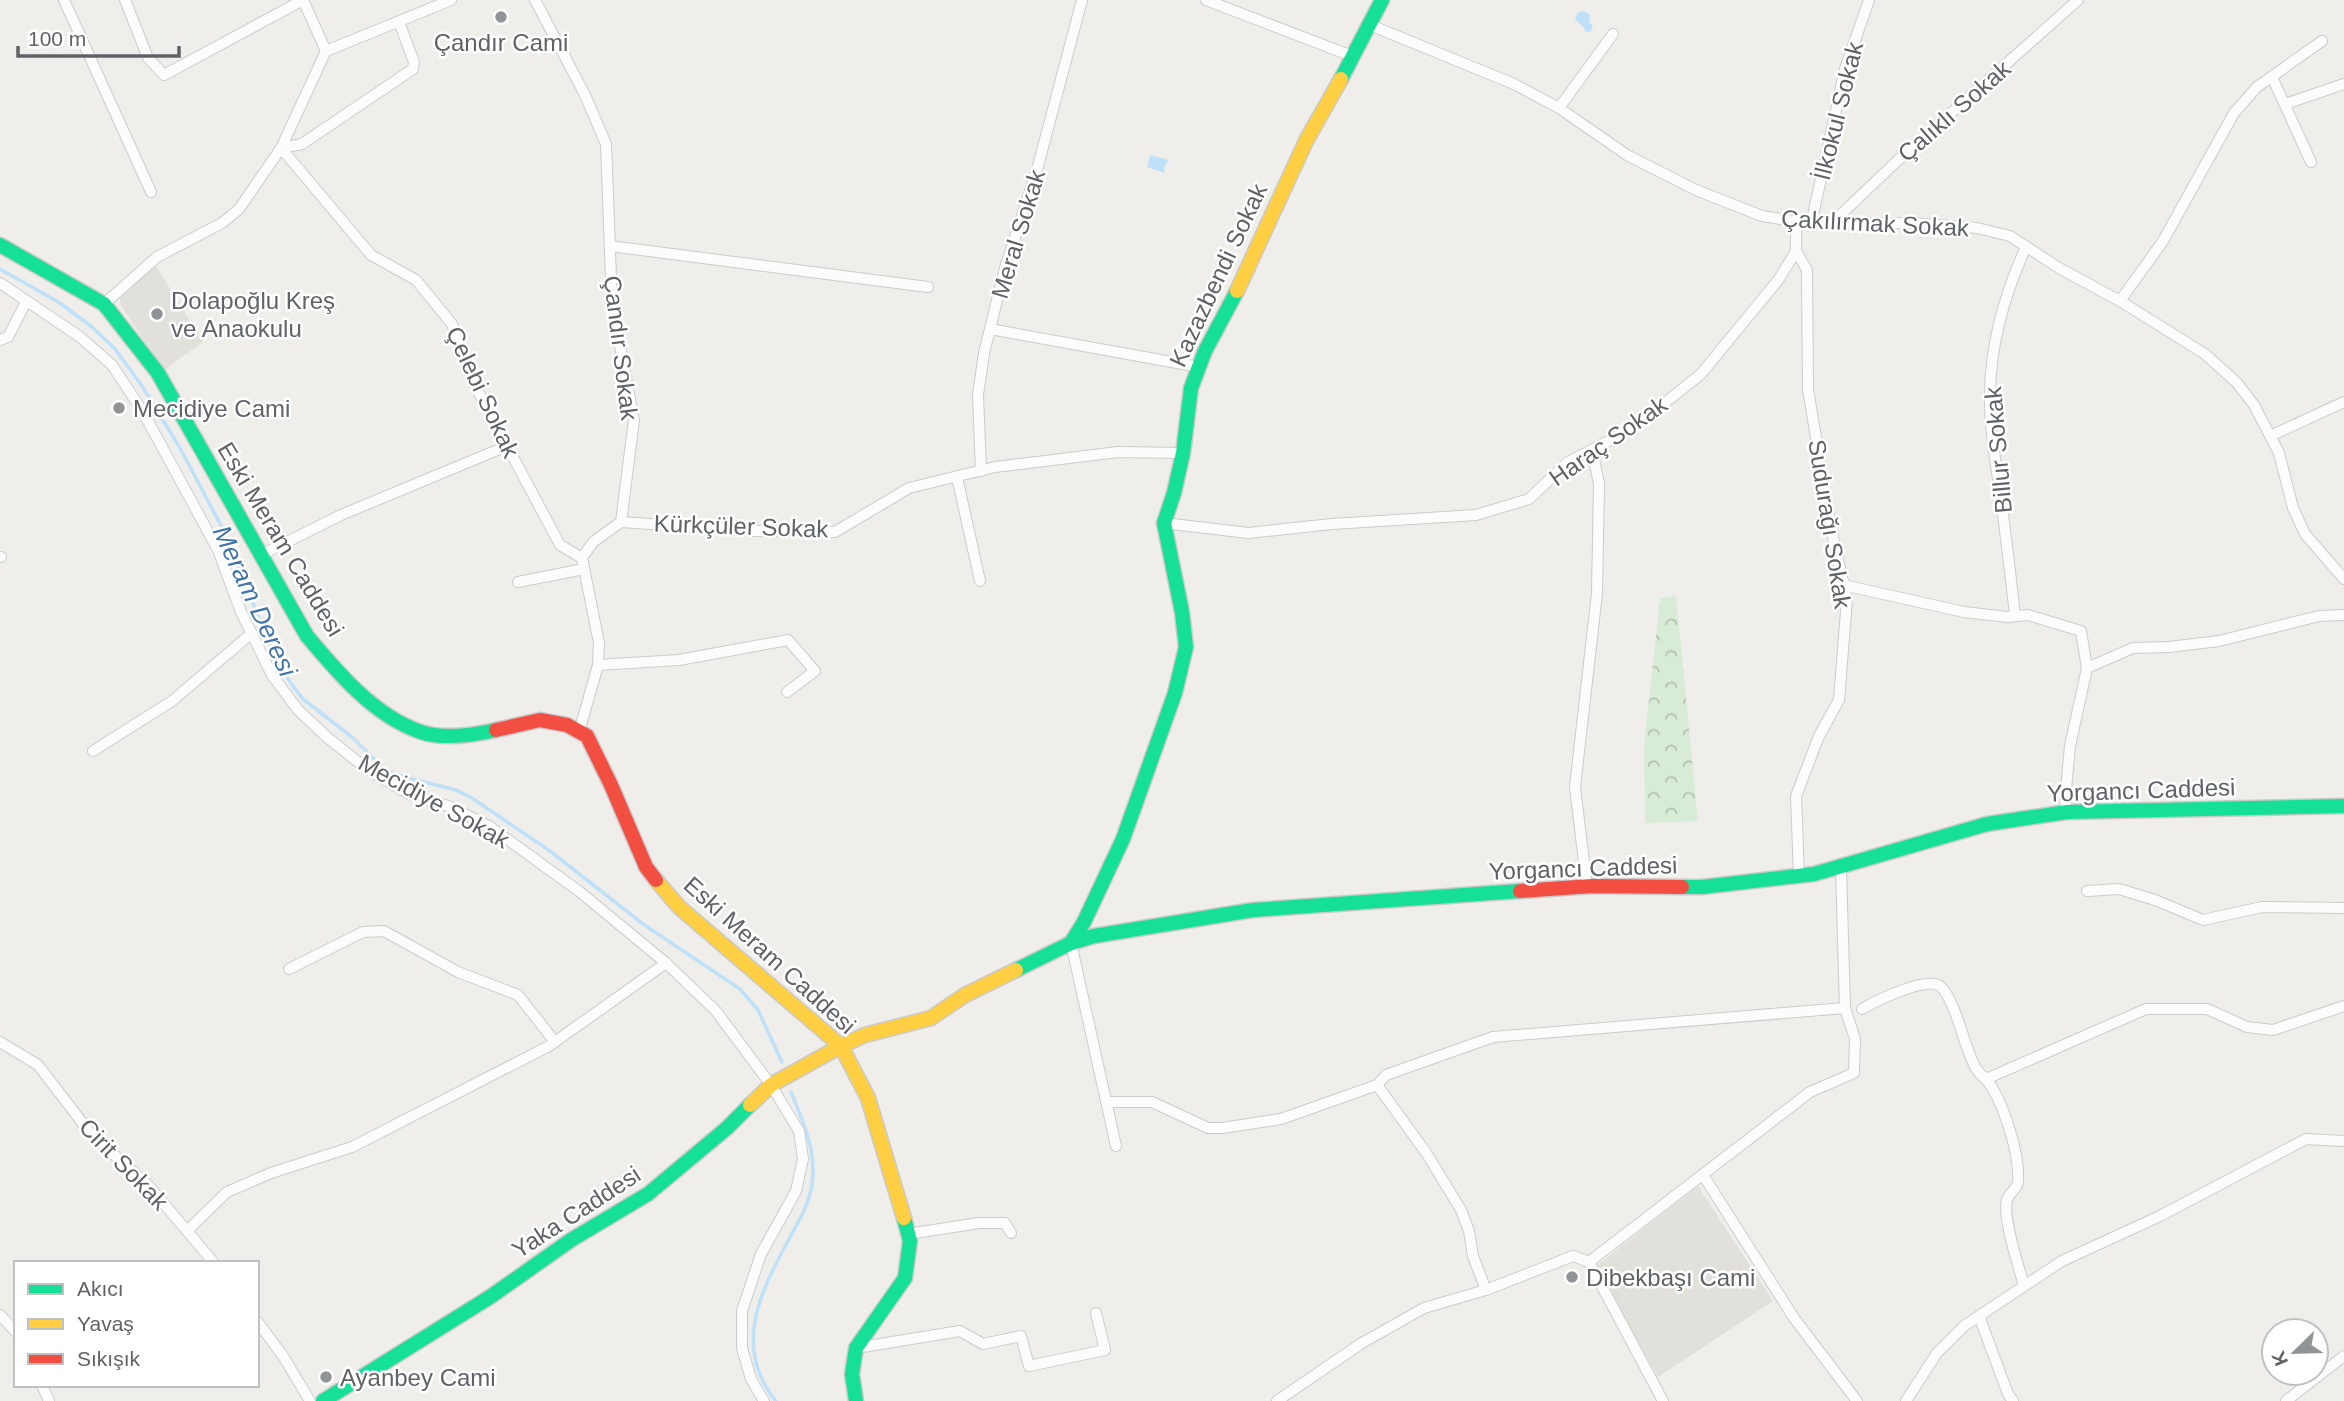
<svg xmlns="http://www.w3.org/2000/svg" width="2344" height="1401" font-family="Arial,sans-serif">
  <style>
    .education { fill: #e2e0da }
    .park { fill: url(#park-crowns) }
    .water { fill: #bfe0f9 }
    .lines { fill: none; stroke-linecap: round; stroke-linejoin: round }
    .stream { stroke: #bfe0f9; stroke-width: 3.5 }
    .street-casing { stroke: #cbcccc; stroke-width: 12 }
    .fast-casing { stroke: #cacacb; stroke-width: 17 }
    .slow-casing { stroke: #cacacb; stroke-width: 17 }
    .jam-casing { stroke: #cacacb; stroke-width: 17 }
    .street { stroke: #fdfcfc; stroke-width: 10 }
    .fast { stroke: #16e098; stroke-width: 14 }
    .slow { stroke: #ffcf43; stroke-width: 14 }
    .jam { stroke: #f24e42; stroke-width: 14 }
    .poi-dot { fill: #919496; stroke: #fff; stroke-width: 2.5 }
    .labels { text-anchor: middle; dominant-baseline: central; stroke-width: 5; stroke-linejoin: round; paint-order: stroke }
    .poi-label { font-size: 24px; fill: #5f6368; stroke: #fff; text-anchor: start }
    .street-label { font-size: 24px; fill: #5f6368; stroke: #fff }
    .water-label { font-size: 26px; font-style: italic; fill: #4174aa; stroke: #fff }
  </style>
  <defs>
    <pattern id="park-crowns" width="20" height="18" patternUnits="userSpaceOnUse" patternTransform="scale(1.75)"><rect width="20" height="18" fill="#d8ebd6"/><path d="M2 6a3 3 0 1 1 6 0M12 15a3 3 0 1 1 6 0" fill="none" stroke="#b2c2b1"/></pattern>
  </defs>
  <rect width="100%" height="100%" fill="#efeeea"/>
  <g class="education">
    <polygon points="156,266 203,342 164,370 120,304 120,296 127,289"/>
    <polygon points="1698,1186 1773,1301 1658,1377 1595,1267"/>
  </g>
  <polygon class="park" points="1676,596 1698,821 1645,823 1644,746 1660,598"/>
  <g class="water">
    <polygon points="1583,11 1590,15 1589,22 1593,26 1590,32 1585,31 1584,27 1575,20 1577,13"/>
    <polygon points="1150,155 1169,160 1164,167 1165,173 1147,167"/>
  </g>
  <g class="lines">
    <g class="stream">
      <polyline points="0,269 60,303 92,327 115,349 142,386 180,448 226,535 268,641 290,682 303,699 352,737 384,769 397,775 456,790 472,798 550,851 643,924 740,989 758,1010 782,1062"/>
      <path d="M776 1401C733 1349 759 1294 787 1243 797 1223 809 1206 812 1184 817 1151 803 1122 791 1092"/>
    </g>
    <g class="street-casing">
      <g id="street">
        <polyline points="64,0 151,192"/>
        <polyline points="125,0 148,58 164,75 303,0"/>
        <polyline points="303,0 326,51"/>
        <polyline points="535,0 585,95 606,144 612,304 634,420 621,522 593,542 582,558 599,643 598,665 579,732"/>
        <polyline points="1206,0 1352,56"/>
        <polyline points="399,22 414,62 413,69 302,144 281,148 371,255 416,280 452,324 472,380 560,545 582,558"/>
        <polyline points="1370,25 1514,84 1559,108 1627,155 1696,190 1762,216 1811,224 1912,223 1977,228 2010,236 2059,268 2120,301 2205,354 2237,383 2254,405 2279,453 2293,508 2305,534 2344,579"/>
        <polyline points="2272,77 2311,162"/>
        <polyline points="2285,104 2344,84"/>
        <polyline points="1559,108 1613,34"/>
        <polyline points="1832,223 1897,161 2078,0"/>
        <polyline points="1811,224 1845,69 1869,0"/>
        <polyline points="610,246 928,287"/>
        <polyline points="1796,251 1807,270 1808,389 1831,528 1847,599 1839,700 1819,736 1796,796 1799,876"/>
        <polyline points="0,283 80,337 112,365 143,412 218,550 241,612 272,675 298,710 328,738 367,769 409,794 448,806 489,826 580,892 666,963 716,1011 771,1085 799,1131 803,1159 796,1191 761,1254 742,1311 742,1348 751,1379 764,1401"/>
        <polyline points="2120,301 2163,241 2234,113 2257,87 2322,41"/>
        <polyline points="104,304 157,257 222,223 239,209 281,148 326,51 451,0"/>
        <polyline points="990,329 1199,367"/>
        <polyline points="0,340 8,337 26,302"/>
        <polyline points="2270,436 2344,402"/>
        <polyline points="981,471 978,395 984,353 1005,268 1038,166 1082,0"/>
        <polyline points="957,477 980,581"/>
        <polyline points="621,522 754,531 835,532 909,488 995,467 1118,452 1183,453"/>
        <polyline points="1164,523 1248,533 1332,524 1476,515 1529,499 1568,462 1632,429 1701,374 1779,279 1796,251 1796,223"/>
        <polyline points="261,555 341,515 507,446"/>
        <polyline points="0,557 1,557"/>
        <polyline points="518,582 584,569"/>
        <polyline points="1843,585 1964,612 2007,617 2028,615 2081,631 2087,668 2070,746 2065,800 2067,812"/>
        <path d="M2015 616C2011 577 2006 538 2001 499 1996 464 1989 427 1990 392 1991 341 2005 293 2026 247"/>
        <polyline points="598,665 679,660 788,640 815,671 787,692"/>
        <polyline points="2087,668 2133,648 2169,647 2219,641 2319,616 2344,615"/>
        <polyline points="93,751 172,701 252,633"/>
        <polyline points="1587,887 1575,787 1597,593 1599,484 1592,450"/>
        <polyline points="2087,891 2119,889 2155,900 2203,920 2262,907 2344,908"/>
        <polyline points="1071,943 1116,1146"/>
        <polyline points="289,969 363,932 384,931 458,972 518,995 555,1042"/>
        <path d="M1862 1009C1876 1001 1926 976 1940 986 1952 996 1961 1031 1967 1047 1972 1060 1974 1070 1986 1079L2146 1009H2207L2247 1027 2273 1030 2344 1006"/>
        <polyline points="0,1042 38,1065 91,1134 149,1186 214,1263"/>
        <path d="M1986 1079C2003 1100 2020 1154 2018 1182 2017 1189 2009 1193 2007 1200 2002 1217 2019 1267 2024 1286"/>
        <polyline points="1377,1085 1427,1154 1461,1210 1469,1231 1473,1256 1486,1290"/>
        <polyline points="1108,1102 1152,1102 1208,1128 1222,1128 1281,1119 1377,1085 1386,1075 1493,1037 1845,1008"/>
        <polyline points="1703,1175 1794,1318 1857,1401"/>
        <polyline points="187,1231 227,1192 271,1173 352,1147 549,1046 666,963"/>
        <polyline points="908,1234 979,1223 1005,1223 1011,1233"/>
        <polyline points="0,1315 16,1332"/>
        <polyline points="1979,1316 2008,1394 2013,1401"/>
        <polyline points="257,1321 283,1356 310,1401"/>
        <polyline points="856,1348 960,1331 983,1344 1021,1336 1029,1366 1105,1350 1096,1313"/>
        <polyline points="42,1385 49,1401"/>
        <polyline points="1277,1401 1362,1343 1424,1308 1486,1290 1573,1256 1589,1262"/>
        <polyline points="1663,1401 1589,1262 1810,1092 1854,1073 1855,1039 1845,1008 1841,868"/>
        <polyline points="1906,1401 1937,1353 1964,1326 2062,1261 2160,1216 2306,1139 2344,1141"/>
        <polyline points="2286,1401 2344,1356"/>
      </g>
    </g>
    <g class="fast-casing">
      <g id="fast">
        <polyline points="1341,79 1382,0"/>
        <path d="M0 245 104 304 158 373 307 636C338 673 374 716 421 732 444 740 474 735 496 730"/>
        <polyline points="1682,887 1702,887 1814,874 1987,824 2067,812 2344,806"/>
        <polyline points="1071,943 1084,922 1123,839 1175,693 1186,647 1182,612 1164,523 1174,493 1183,453 1191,388 1205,351 1237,291"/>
        <polyline points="1016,970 1071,943 1094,936 1253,910 1520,891"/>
        <polyline points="323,1401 490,1297 571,1240 648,1194 727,1128 750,1105"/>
        <polyline points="856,1401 852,1374 856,1348 905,1278 910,1241 904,1218"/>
      </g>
    </g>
    <g class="slow-casing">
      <g id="slow">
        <polyline points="1237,291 1306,141 1341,79"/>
        <polyline points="656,880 679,907 841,1046 868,1098 904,1218"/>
        <polyline points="750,1105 771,1085 841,1046 865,1035 931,1018 965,995 1016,970"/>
      </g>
    </g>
    <g class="jam-casing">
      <g id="jam">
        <polyline points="496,730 540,720 567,725 587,736 611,785 646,867 656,880"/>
        <polyline points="1520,891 1592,886 1682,887"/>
      </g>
    </g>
    <use href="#street" class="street"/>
    <use href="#fast" class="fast"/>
    <use href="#slow" class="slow"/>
    <use href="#jam" class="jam"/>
  </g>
  <g class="poi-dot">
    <circle cx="501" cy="17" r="7"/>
    <circle cx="157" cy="314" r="7"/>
    <circle cx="119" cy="408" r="7"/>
    <circle cx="1572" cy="1277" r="7"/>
    <circle cx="326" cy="1377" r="7"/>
  </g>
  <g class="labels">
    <g class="poi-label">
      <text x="501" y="42" text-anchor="middle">Çandır Cami</text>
      <text x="171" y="300">Dolapoğlu Kreş<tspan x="171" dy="28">ve Anaokulu</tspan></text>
      <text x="133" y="408">Mecidiye Cami</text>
      <text x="1586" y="1277">Dibekbaşı Cami</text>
      <text x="340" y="1377">Ayanbey Cami</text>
    </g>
    <g class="street-label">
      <text transform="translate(1838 111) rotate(-76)">İlkokul Sokak</text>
      <text transform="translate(1954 111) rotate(-41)">Çalıklı Sokak</text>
      <text transform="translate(1875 223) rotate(3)">Çakılırmak Sokak</text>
      <text transform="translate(1018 234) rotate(-73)">Meral Sokak</text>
      <text transform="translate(1218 275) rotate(-65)">Kazazbendi Sokak</text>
      <text transform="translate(621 348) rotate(83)">Çandır Sokak</text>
      <text transform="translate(483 392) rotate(65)">Çelebi Sokak</text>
      <text transform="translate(1608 441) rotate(-35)">Haraç Sokak</text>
      <text transform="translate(1998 450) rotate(-95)">Billur Sokak</text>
      <text transform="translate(1830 524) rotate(81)">Sudurağı Sokak</text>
      <text transform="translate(741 526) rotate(2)">Kürkçüler Sokak</text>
      <text transform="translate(281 539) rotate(59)">Eski Meram Caddesi</text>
      <text transform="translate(2141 790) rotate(-2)">Yorgancı Caddesi</text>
      <text transform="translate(434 801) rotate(29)">Mecidiye Sokak</text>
      <text transform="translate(1583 868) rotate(-2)">Yorgancı Caddesi</text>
      <text transform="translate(770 955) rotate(42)">Eski Meram Caddesi</text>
      <text transform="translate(124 1164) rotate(46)">Cirit Sokak</text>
      <text transform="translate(576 1212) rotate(-33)">Yaka Caddesi</text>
    </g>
    <g class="water-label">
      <text transform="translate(255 601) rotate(65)">Meram Deresi</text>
    </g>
  </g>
  <rect x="14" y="1261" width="245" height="126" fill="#ffffff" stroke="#bfc1c3" stroke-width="2"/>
  <rect x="28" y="1284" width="35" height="10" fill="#16e098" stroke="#bfc1c3" stroke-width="2"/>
  <text x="77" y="1296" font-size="21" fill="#5f6368">Akıcı</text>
  <rect x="28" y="1319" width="35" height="10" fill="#ffcf43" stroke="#bfc1c3" stroke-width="2"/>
  <text x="77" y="1331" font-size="21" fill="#5f6368">Yavaş</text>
  <rect x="28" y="1354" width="35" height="10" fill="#f24e42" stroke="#bfc1c3" stroke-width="2"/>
  <text x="77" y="1366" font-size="21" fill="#5f6368">Sıkışık</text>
  <g transform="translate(2295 1352) rotate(247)"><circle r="33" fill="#ffffff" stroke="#bfc1c3" stroke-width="2"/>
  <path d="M0-5L12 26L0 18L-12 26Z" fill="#919496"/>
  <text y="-10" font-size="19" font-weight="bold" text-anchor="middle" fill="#5f6368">K</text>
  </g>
  <path d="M18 46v10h161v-10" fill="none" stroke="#5f6368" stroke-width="3.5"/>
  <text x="28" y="46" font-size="21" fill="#5f6368" stroke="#ffffff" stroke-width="5" paint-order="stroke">100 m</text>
</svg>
